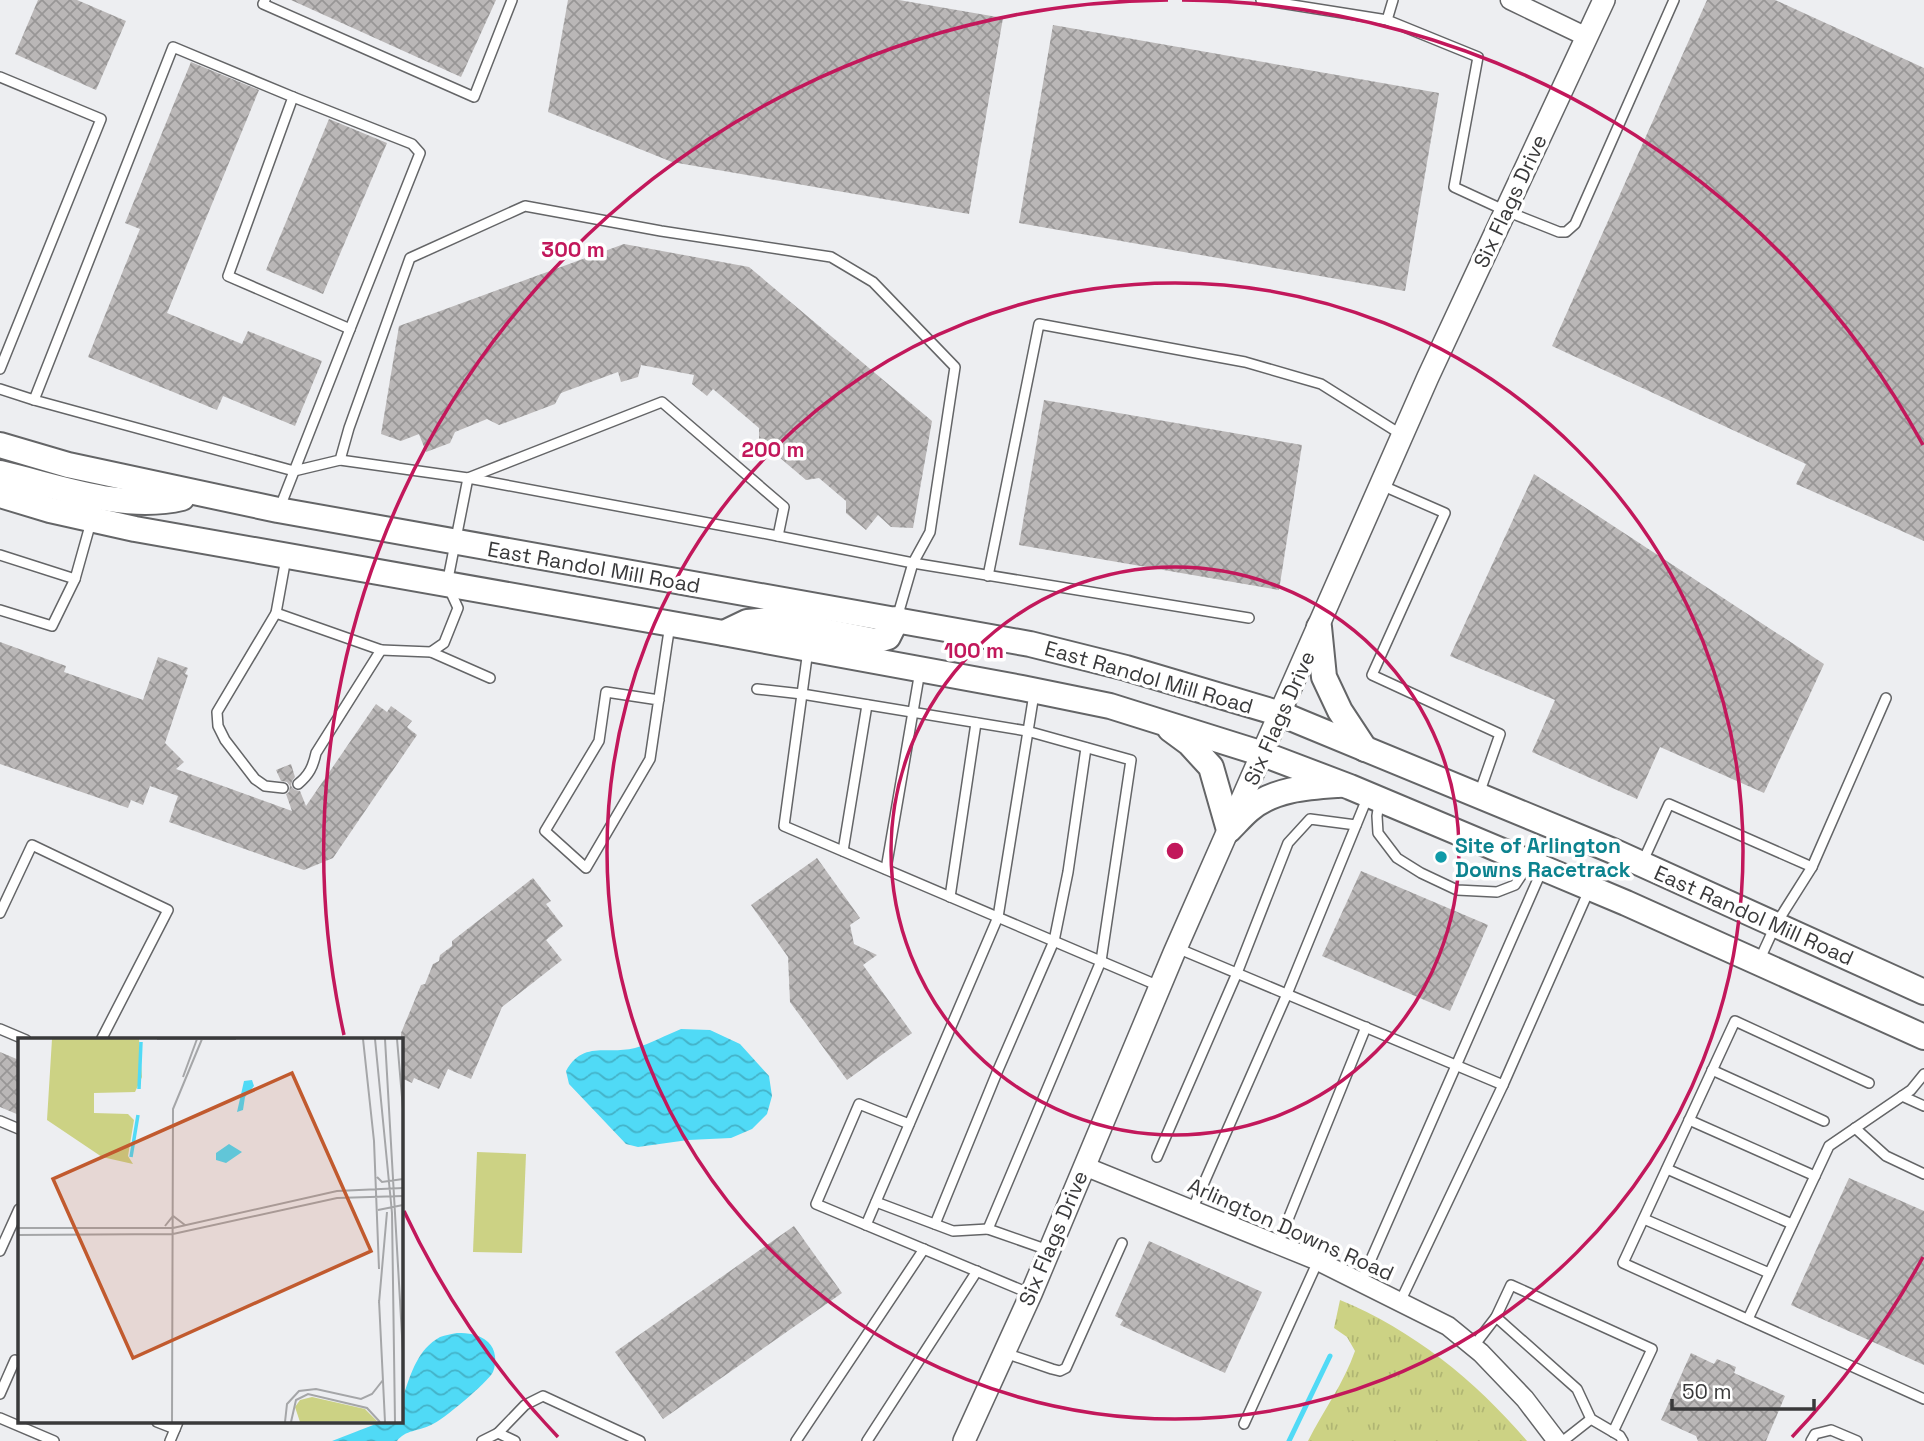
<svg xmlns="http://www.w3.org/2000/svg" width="1924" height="1441" font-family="'Space Grotesk',sans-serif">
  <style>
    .grass { fill: url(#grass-tufts) }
    .park { fill: #ccd284 }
    .water { fill: url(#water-waves) }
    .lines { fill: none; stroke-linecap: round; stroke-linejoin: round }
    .stream { stroke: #50daf6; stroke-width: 5 }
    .building { fill: url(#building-cross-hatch) }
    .service-casing { stroke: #646567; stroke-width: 12 }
    .minor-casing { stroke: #646567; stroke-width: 21 }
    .tertiary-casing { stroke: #646567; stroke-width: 24 }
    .secondary-casing { stroke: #646567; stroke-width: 28 }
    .service { stroke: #fff; stroke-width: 9 }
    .minor { stroke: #fff; stroke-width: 18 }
    .tertiary { stroke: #fff; stroke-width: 21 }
    .secondary { stroke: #fff; stroke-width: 24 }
    .ring { fill: none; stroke: #c2185b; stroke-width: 3.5 }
    .culture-dot { fill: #0f9aa8; stroke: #fff; stroke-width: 2.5 }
    .labels { text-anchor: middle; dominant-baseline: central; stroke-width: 7; stroke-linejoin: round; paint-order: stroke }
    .street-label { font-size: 21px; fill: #39393a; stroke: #fff }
    .culture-label { font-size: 21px; font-weight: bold; fill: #0d838f; stroke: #fff; text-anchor: start }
    .inset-river { fill: none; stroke: #50daf6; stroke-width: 3.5 }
    .inset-road { fill: none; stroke: #a5a6a8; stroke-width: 2 }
    .view { fill: #c15a2e; fill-opacity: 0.15; stroke: #c15a2e; stroke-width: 3.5 }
    .inset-edge { fill: none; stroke: #39393a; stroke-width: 3.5 }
    .centre { fill: #c2185b; stroke: #fff; stroke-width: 3.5 }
    .ring-label { font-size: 21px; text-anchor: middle; font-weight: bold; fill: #c2185b; stroke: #fff; stroke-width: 7; stroke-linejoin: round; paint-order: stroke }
  </style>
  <defs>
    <pattern id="grass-tufts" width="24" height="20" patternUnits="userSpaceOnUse" patternTransform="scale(1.75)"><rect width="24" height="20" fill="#ccd284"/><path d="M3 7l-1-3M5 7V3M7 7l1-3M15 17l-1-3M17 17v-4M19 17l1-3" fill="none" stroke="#b0b573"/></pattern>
    <pattern id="water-waves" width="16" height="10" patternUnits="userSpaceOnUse" patternTransform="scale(1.75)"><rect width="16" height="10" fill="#50daf6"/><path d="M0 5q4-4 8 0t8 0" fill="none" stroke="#43b2c8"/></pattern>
    <pattern id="building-cross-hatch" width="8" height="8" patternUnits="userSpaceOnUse" patternTransform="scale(1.75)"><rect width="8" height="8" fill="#bab7b7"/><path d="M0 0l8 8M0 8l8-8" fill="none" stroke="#989696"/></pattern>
  </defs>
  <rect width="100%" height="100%" fill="#edeef1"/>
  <path class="grass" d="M1340 1300C1413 1330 1476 1381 1527 1441H1308C1323 1411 1344 1383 1355 1351L1347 1337 1334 1328Z"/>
  <polygon class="park" points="477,1152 526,1154 522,1253 473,1252"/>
  <g class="water">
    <path d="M681 1029 710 1030 740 1044 769 1076 772 1096 767 1114 752 1129 731 1138 688 1140 638 1147 626 1144 569 1084 566 1071C583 1040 607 1055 635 1048 650 1044 666 1035 681 1029Z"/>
    <path d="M457 1333C468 1333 479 1334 488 1342 496 1349 497 1362 493 1372 488 1382 442 1421 431 1425 419 1431 405 1430 397 1441H332L381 1422H401V1399L404 1394C411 1373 418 1349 440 1337 445 1335 452 1334 457 1333Z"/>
  </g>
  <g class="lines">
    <polyline class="stream" points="1289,1441 1330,1356"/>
  </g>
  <g class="building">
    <polygon points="38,0 77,0 126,21 96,90 15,54"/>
    <polygon points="291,0 496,0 461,77"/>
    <polygon points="568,0 899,0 1003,18 969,214 672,162 548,112"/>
    <polygon points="1707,0 1775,0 1924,68 1924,541 1796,484 1806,464 1552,346"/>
    <polygon points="1053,25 1439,93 1405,291 1019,223"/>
    <polygon points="191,62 259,90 167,313 242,344 248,331 322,361 295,426 223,396 217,410 88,357 140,229 125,223"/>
    <polygon points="329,119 387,143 323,294 266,270"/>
    <polygon points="624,244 749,267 932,421 913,528 891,527 878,515 866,530 846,513 846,501 819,478 806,480 759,440 759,428 713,389 707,396 692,384 694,375 641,365 638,377 621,382 618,372 561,393 555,404 499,425 487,419 455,432 450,443 426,452 419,434 401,441 381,434 399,326"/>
    <polygon points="1044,400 1302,445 1279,590 1019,545"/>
    <polygon points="1534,474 1824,664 1764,793 1660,747 1637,799 1532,752 1555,700 1450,656"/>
    <polygon points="0,642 66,666 64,672 143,700 158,657 188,668 185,674 188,675 165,743 184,762 176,769 292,811 286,794 289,792 290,786 287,782 281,781 276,770 291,764 295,777 292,781 291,786 295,790 300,791 306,806 376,704 387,712 391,706 412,721 407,727 417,735 333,858 304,870 169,822 178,796 150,786 143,805 131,800 128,808 0,764"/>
    <polygon points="817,858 860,918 850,925 854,944 877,955 863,965 912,1033 847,1080 790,1002 788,957 751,905"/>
    <polygon points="1361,871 1488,925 1450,1011 1322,956"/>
    <polygon points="533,878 551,901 546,904 563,926 546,940 562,960 502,1007 471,1079 448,1069 439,1089 414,1078 412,1083 401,1078 401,1033 421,985 425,984 433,964 439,961 440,955 452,946 452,941"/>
    <polygon points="0,1052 19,1060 19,1115 0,1107"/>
    <polygon points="1849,1178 1924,1211 1924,1365 1791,1305"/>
    <polygon points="794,1226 842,1293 663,1419 615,1352"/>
    <polygon points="1149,1241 1262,1292 1225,1373 1120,1325 1123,1320 1115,1316"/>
    <polygon points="1691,1353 1714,1364 1717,1359 1736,1367 1734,1373 1785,1396 1766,1441 1698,1441 1696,1436 1661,1420"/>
  </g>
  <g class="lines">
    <g class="service-casing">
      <g id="service">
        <polyline points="265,0 263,4 474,97 512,0"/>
        <polyline points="1261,0 1387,20 1478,57 1454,187 1506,211 1559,232 1566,232 1575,224 1674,0"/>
        <polyline points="1387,20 1393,0"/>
        <polyline points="0,77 101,119 0,369"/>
        <polyline points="293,97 412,144 420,153 350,329"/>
        <polyline points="0,389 34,400"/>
        <polyline points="340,460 468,478 662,402 784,507 778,536"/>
        <polyline points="1381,485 1445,513 1372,675 1500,734 1479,794"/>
        <polyline points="280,507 350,329 228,276 293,97 173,47 34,400 294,471 340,460 349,428 410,258 525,206 661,231 831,257 873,282 955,367 930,532 913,563 897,618"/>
        <polyline points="0,555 75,579 91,522"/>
        <polyline points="988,576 1039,324 1245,362 1321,384 1402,435"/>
        <polyline points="0,610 52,626 75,579"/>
        <path d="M276 613 381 650 316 753C313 767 309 775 298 784"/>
        <polyline points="381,650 431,652 444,643 458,608 447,584 468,478 778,536 913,563 1249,618"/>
        <polyline points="808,650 784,826 1159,986"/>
        <polyline points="431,652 490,678"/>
        <polyline points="757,689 802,694 1027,731 1131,760 1101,961 988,1229 1048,1250"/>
        <polyline points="659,700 606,692 599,741 545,831 586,868 650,759 667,644 670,625"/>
        <polyline points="283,788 265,786 255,779 225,740 218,726 217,712 276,613 286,558"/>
        <polyline points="1379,803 1377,816 1378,833 1397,858 1421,873 1457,890 1497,892 1515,885 1529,864"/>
        <polyline points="843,851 867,705"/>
        <polyline points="1643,861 1669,804 1812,867 1776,924 1759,961"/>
        <polyline points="1812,867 1886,698"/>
        <polyline points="886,869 920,671"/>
        <polyline points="950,897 976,723"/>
        <polyline points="0,913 32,845 168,910 101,1040"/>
        <polyline points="1177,948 1503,1085 1400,1302"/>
        <polyline points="0,1029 26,1040"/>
        <polyline points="1712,1070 1824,1121"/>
        <polyline points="1869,1083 1735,1021 1623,1263 1924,1399"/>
        <polyline points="1503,1085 1590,888"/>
        <polyline points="1902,1096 1924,1106"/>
        <polyline points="1689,1120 1815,1176"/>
        <polyline points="0,1121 19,1129"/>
        <polyline points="909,1124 859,1104 816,1204 1031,1294"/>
        <polyline points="1855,1128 1886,1156 1924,1174"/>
        <polyline points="1157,1157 1237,973 1288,843 1310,819 1356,825"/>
        <polyline points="1667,1169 1792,1224"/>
        <polyline points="876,1202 953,1231 988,1229"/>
        <polyline points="1192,1210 1287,994 1368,796"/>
        <polyline points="1644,1219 1769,1273"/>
        <polyline points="935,1224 998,1070 1054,941 1068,872 1086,748"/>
        <polyline points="866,1225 998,917 1034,694"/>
        <polyline points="1278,1244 1366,1027"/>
        <polyline points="0,1251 19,1209"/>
        <polyline points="1361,1282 1542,870"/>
        <polyline points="1496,1317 1511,1285 1652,1349 1613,1432"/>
        <polyline points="1748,1319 1829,1146 1911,1090 1924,1074"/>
        <polyline points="1473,1347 1496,1317 1577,1389 1591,1419 1620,1436 1623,1441"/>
        <polyline points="1005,1353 1052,1369 1060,1371 1066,1368 1122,1243"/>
        <polyline points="0,1394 15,1360 19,1362"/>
        <polyline points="0,1418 54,1441"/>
        <polyline points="157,1422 175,1429"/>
        <polyline points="1244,1424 1318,1261"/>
        <polyline points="170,1441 178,1422"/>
        <polyline points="482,1441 498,1433"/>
        <polyline points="515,1441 498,1433 525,1405 543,1396 640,1441"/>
        <polyline points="796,1441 924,1249"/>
        <polyline points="867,1441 977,1271"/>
        <polyline points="1563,1441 1591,1419"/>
        <polyline points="1811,1441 1815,1434 1831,1430 1857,1441"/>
      </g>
    </g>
    <g class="minor-casing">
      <g id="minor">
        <polyline points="1510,0 1587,37"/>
        <polyline points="1084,1166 1318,1261 1448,1326 1481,1353 1525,1399 1557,1441"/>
      </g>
    </g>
    <g class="tertiary-casing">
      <polyline id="tertiary" points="964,1441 1031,1294 1174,953 1428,377 1604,0"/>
    </g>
    <g class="secondary-casing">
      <g id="secondary">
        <polyline points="0,445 68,465 278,510 1030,644 1126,668 1281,714 1305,724 1613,851 1924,992"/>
        <path d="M0 473C57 486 123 512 182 498"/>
        <polyline points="0,495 50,510 135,529 723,633 1022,688 1110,706 1263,754 1350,787 1626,903 1924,1037"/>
        <polyline points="1319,627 1324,677 1340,711 1365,749"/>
        <polyline points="724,633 747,622 769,620 875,641 888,637 897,619"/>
        <path d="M1170 729 1189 743 1211 767 1229 830C1236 823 1242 816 1249 810 1273 789 1308 787 1338 785"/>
      </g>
    </g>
    <use href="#service" class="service"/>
    <use href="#minor" class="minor"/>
    <use href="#tertiary" class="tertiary"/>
    <use href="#secondary" class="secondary"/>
  </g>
  <g class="ring">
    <circle cx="1175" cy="851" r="284"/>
    <circle cx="1175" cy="851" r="568"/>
    <path d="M1923 1257A851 851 0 0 1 1792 1437M558 1437A851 851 0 0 1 404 1211M344 1035A851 851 0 0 1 1168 0M1182 0A851 851 0 0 1 1923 445"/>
  </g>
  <circle class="culture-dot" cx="1441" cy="857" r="7"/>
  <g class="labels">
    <g class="street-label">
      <text transform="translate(1510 201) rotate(-65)">Six Flags Drive</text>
      <text transform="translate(594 567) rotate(10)">East Randol Mill Road</text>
      <text transform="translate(1149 677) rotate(16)">East Randol Mill Road</text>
      <text transform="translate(1279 718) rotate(-66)">Six Flags Drive</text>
      <text transform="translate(1754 915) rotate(24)">East Randol Mill Road</text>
      <text transform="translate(1291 1229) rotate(24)">Arlington Downs Road</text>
      <text transform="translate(1053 1238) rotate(-67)">Six Flags Drive</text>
    </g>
    <g class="culture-label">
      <text x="1455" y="845">Site of Arlington<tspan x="1455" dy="24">Downs Racetrack</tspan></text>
    </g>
  </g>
  <g transform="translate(18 1038)">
    <rect width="385" height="385" fill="#edeef1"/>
    <path d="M34 1H121L124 39 117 54 76 55V75L110 76 116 82 110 118 115 126 84 119 29 82ZM294 359 347 371 359 383 282 384 277 369 282 362Z" fill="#ccd284"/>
    <path d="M234 42 236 48 227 59 225 72 219 74 226 43ZM211 106 224 114 208 125 198 122V115Z" fill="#50daf6"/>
    <path class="inset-river" d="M121 51 123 4M113 119 120 77"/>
    <path class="inset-road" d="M139 1H218M345 1 356 103 361 231M357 1 374 175 377 384M367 1 385 315M379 1 385 71M165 39 179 1M359 139 364 144 385 141M360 172 385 167M147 188 155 178 167 187M0 190H155L319 153 385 150M0 197 155 196 319 160 385 158M361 262 367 384M361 265 369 174M154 384 155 71 184 1M267 384 269 366 281 353 298 351 343 361 354 356 365 342M273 384 278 362 290 356 349 370 362 384"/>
    <path class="view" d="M274 35 353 213 115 320 35 141Z"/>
    <rect width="385" height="385" class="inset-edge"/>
  </g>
  <circle cx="1175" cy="851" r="10" class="centre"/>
  <g class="ring-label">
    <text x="573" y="257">300 m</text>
    <text x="773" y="457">200 m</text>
    <text x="974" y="658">100 m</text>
  </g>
  <path d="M1672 1399v10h142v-10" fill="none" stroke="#39393a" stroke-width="3.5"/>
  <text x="1682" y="1399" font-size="21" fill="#39393a" stroke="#ffffff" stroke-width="5" paint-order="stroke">50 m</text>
</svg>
